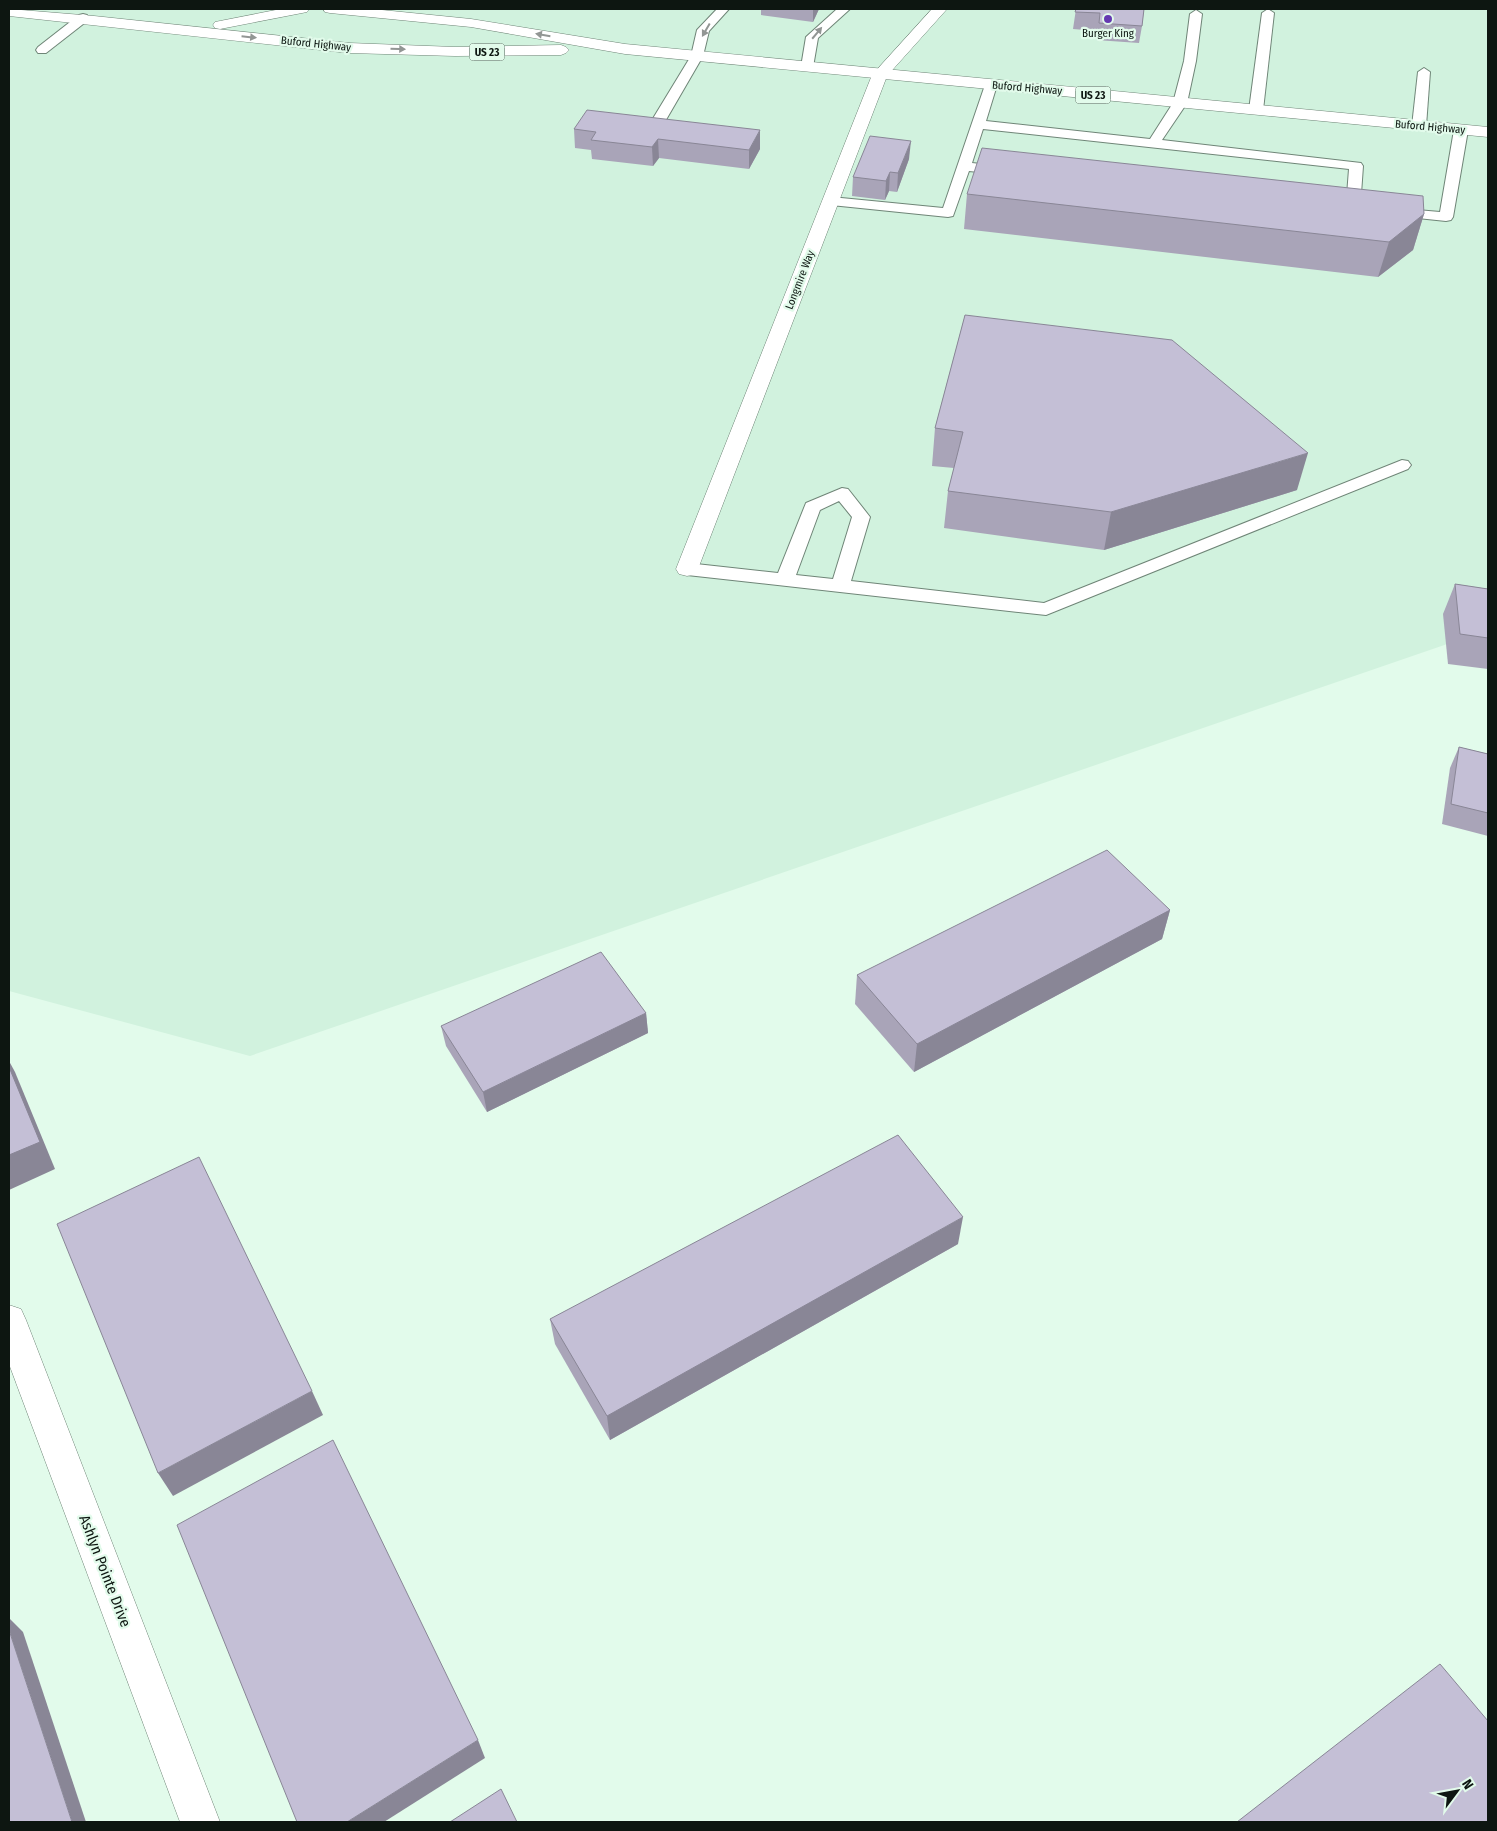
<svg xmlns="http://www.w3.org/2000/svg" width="1497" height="1831" font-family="'Fira Sans Condensed',sans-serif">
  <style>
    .built { fill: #d1f2de }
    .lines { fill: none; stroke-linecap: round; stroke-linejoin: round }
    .service-casing { stroke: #6f8577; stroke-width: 2 }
    .minor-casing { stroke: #6f8577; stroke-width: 1 }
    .primary-casing { stroke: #6f8577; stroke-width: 1 }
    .service { fill: #fff; fill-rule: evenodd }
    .minor { fill: #fff; fill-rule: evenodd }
    .primary { fill: #fff; fill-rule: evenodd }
    .wall { fill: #a9a4b8 }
    .shaded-wall { fill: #898696 }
    .building { fill: #c4bfd6; stroke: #898696 }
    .oneway { fill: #929694 }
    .poi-dot { fill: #6539b1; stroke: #e2fbeb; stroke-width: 2 }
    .labels { text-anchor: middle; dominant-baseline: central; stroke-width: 4.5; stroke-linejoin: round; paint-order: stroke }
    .far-poi-label { font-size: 11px; fill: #0d1611; stroke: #e2fbeb }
    .far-street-label { font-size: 11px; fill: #0d1611; stroke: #e2fbeb }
    .shield { fill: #e2fbeb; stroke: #4d5b52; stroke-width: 1 }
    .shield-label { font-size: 11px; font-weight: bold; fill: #0d1611 }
    .near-street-label { font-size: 15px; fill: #0d1611; stroke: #e2fbeb }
  </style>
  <rect width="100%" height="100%" fill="#e2fbeb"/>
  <polygon class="built" points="9,9 1488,9 1488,630 250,1056 9,991"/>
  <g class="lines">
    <g class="service-casing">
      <g id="service">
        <polygon points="717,9 729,9 709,31 703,56 663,125 661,128 651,128 649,125 691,56 697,30"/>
        <polygon points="837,9 850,9 818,38 813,67 811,70 803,70 801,67 806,37"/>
        <polygon points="1268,9 1274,13 1263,110 1256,114 1249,110 1262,13"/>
        <polygon points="1196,10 1202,14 1196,61 1187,103 1162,140 1361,163 1363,166 1360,208 1358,211 1348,211 1346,208 1349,169 983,129 972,163 1007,167 1014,171 1007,175 969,171 953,216 948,217 831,205 826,204 824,201 826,198 831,197 943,208 985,85 991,81 997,85 986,121 1150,139 1173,103 1184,61 1190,14"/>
        <polygon points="83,14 87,15 89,18 87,21 46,53 38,53 36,50 38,47 79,15"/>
        <polygon points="1424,68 1430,72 1426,126 1419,130 1412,126 1418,72"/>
        <polygon points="1461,126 1468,130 1453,217 1451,220 1446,221 1389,215 1387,212 1389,209 1394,208 1440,212 1454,130"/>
        <path d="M1402 460 1408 461 1411 465 1408 469 1046 615 687 575 680 573 678 569 680 565 687 563 778 573 806 503 842 488 848 489 870 517 851 581 1044 603ZM839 501 852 517 833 579 796 575 820 510Z"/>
      </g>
    </g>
    <g class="minor-casing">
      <g id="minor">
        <polygon points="932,9 947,9 887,76 698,569 695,574 687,576 679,574 676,569 872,75"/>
        <polygon points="9,1305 21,1309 26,1320 220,1822 180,1822 9,1364"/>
      </g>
    </g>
    <g class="primary-casing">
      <g id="primary">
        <polygon points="9,9 94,16 349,43 455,47 561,45 566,47 569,50 566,53 561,55 455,56 349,53 9,16"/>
        <polygon points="281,9 309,9 307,12 302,13 220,29 215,28 213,25 215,22 220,21"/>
        <polygon points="323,9 372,9 471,19 625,44 1488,127 1488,137 625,54 471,27 330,13 325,12"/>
      </g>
    </g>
    <use href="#service" class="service"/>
    <use href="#minor" class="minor"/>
    <use href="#primary" class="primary"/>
  </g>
  <g class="wall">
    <polygon points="761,9 819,9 813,22 761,15"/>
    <polygon points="1076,9 1144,9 1142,26 1139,43 1096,40 1097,31 1073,29"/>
    <polygon points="574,129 760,149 749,169 659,158 653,166 592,159 591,150 575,148"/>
    <polygon points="909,159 897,192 889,191 885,200 852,196 853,177"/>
    <polygon points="967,194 1424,214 1413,250 1378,277 964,229"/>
    <polygon points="965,315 1297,490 1104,550 944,528 948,491 954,468 932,466 935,428"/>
    <polygon points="1455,584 1488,589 1488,669 1448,664 1443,614"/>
    <polygon points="1459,747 1488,754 1488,836 1442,824 1450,768"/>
    <polygon points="1170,910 1162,939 914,1072 855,1004 857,975"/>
    <polygon points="646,1013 648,1033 487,1112 446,1046 441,1026"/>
    <polygon points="958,1244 610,1440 555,1344 550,1319"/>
  </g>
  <g class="shaded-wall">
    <polygon points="813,9 819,9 813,22"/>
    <polygon points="760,130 760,149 749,169 749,150"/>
    <polygon points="658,139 659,158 653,166 652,147"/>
    <polygon points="911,141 909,159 897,192 898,173"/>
    <polygon points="890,172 889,191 885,200 886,181"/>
    <polygon points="1424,214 1413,250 1378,277 1389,242"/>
    <polygon points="1308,453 1297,490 1104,550 1111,512"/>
    <polygon points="1170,910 1162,939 914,1072 917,1044"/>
    <polygon points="646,1013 648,1033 487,1112 483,1092"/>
    <polygon points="9,1061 15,1072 55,1169 9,1190"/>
    <polygon points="963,1217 958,1244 610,1440 607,1416"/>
    <polygon points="312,1391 323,1415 173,1496 158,1473"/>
    <polygon points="9,1618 23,1632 86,1822 72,1822 9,1630"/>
    <polygon points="478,1740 485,1758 384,1822 347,1822"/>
  </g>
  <g class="building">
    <polygon points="1076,9 1144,9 1142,26 1099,23 1100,13 1075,12"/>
    <polygon points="587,110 760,130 749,150 658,139 652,147 591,140 596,132 574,129"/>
    <polygon points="870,136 911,141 898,173 890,172 886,181 853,177"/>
    <polygon points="982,148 1423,196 1424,214 1389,242 967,194"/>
    <polygon points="965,315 1172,340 1308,453 1111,512 948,491 963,432 935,428"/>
    <polygon points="1455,584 1488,589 1488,638 1460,634"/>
    <polygon points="1459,747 1488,754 1488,813 1451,804"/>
    <polygon points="1107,850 1170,910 917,1044 857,975"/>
    <polygon points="601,952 646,1013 483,1092 441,1026"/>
    <polygon points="9,1067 40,1142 9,1155"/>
    <polygon points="898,1135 963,1217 607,1416 550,1319"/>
    <polygon points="199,1157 312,1391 158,1473 57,1224"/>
    <polygon points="333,1440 478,1740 347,1822 297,1822 177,1525"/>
    <polygon points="9,1630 72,1822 9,1822"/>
    <polygon points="1440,1664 1488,1721 1488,1822 1237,1822"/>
    <polygon points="501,1789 517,1822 450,1822"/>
  </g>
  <defs><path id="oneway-solid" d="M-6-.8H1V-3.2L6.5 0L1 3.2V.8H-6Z" transform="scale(1.25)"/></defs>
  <g class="oneway">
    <use href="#oneway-solid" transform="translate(706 30) rotate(120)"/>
    <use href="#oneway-solid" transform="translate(817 33) rotate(-50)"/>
    <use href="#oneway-solid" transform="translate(543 35) rotate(-170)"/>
    <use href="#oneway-solid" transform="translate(249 37) rotate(6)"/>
    <use href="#oneway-solid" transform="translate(398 49) rotate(2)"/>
  </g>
  <circle class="poi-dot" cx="1108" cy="19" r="5"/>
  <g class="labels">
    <g class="far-poi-label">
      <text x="1108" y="33">Burger King</text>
    </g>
    <g class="far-street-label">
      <text transform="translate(316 44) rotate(6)">Buford Highway</text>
      <text transform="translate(1027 88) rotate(5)">Buford Highway</text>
      <text transform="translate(1430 127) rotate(5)">Buford Highway</text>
      <text transform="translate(800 280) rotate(-69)">Longmire Way</text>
    </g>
    <g class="shield">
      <rect x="469.5" y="43.5" width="35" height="17" rx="4"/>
      <rect x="1075.5" y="86.5" width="35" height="17" rx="4"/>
    </g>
    <g class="shield-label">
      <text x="487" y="52">US 23</text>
      <text x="1093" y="95">US 23</text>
    </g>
    <g class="near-street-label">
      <text transform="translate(105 1571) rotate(69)">Ashlyn Pointe Drive</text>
    </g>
  </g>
  <rect width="1497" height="1831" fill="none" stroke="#0d1611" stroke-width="20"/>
  <g transform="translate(1457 1791) rotate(58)" stroke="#e2fbeb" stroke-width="4" paint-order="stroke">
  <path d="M0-4L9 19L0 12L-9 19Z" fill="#0d1611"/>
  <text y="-8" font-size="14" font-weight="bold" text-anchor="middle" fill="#0d1611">N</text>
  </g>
</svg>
